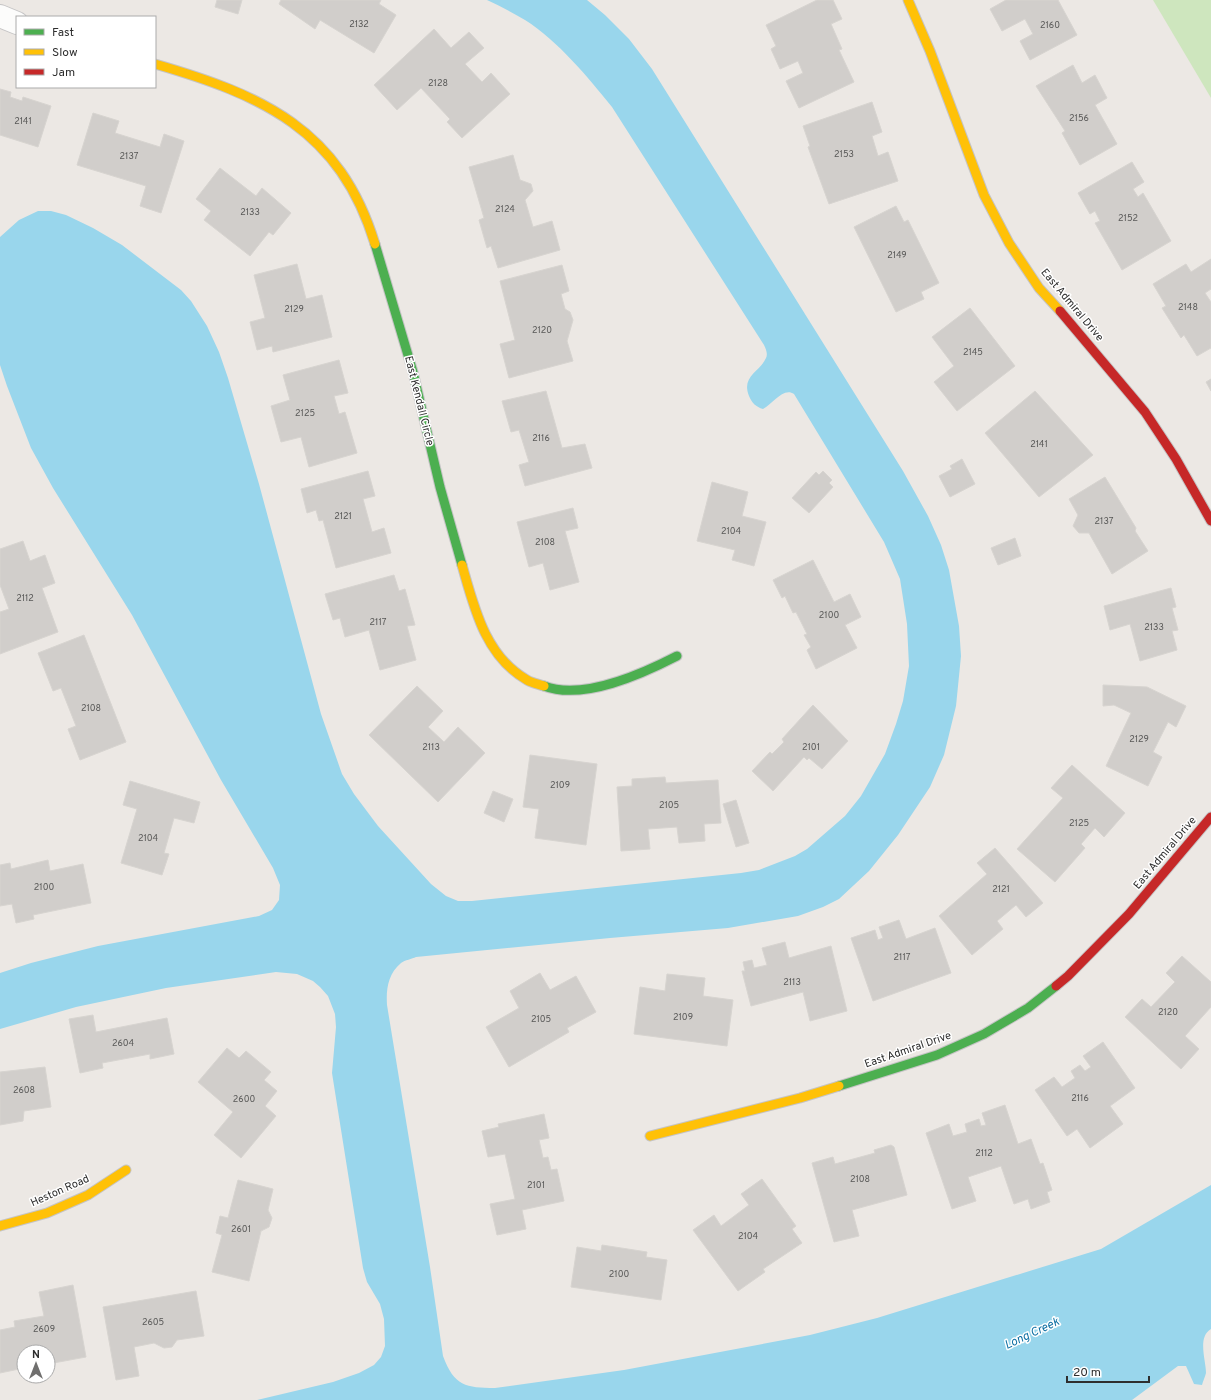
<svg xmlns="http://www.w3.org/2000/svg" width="1211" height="1400" font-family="Overpass,sans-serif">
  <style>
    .green { fill: #cee6be }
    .water { fill: #99d6ec }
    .building { fill: #d1cecb; stroke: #d7d4d0 }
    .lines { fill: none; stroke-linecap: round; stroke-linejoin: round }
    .street-casing { stroke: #c5c4c5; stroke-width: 24 }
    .fast-casing { stroke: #c5c4c5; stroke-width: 11 }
    .slow-casing { stroke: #c5c4c5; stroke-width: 11 }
    .jam-casing { stroke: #c5c4c5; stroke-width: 11 }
    .street { stroke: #fcfcfb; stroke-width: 22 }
    .fast { stroke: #4caf50; stroke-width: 9 }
    .slow { stroke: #ffc107; stroke-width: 9 }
    .jam { stroke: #c62828; stroke-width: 9 }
    .labels { text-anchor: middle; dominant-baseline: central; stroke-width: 3; stroke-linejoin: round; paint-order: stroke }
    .number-label { font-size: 9px; fill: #585857 }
    .street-label { font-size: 11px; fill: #2e2e2e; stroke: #fff }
    .water-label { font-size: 12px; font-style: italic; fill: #0d6fa3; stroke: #fff }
  </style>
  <rect width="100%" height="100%" fill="#ece8e4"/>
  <polygon class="green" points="1153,0 1211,0 1211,98"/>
  <path class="water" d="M487 0H587L605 15 629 39 652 69 903 471 928 516 941 545 949 570 959 626 961 656 956 706 944 755 930 787 898 835 869 871 839 899 823 907 798 916 728 928 610 938 416 957C412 959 405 960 401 963 388 974 386 989 387 1005L430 1267 443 1356C454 1386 466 1388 495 1388L624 1370 810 1335 877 1318 1101 1249 1211 1185V1329C1197 1337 1206 1360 1206 1373 1205 1377 1203 1381 1202 1385L1194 1384 1186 1366H1178L1132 1400H257L333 1382 359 1373 374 1365 381 1357 385 1346 384 1319 380 1304 367 1282 363 1268 332 1073 336 1027 335 1014 328 996 320 987 313 981 297 974 276 972 166 988 76 1007 0 1029V973L31 963 98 946 259 916 272 910 279 900 280 885 273 868 221 780 132 615 53 488 31 448 7 386 0 365V237L19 220 38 211H51L66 215 93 228 122 245 181 290 191 301 207 326 219 352 228 378 259 484 321 714 342 774 354 794 378 826 431 884 446 896 458 901H472L741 873 759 870 795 856 807 849 845 816 861 796 885 754 896 724 903 701 909 666 907 624 900 579 884 542 794 394C783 387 773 404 763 409 756 407 752 403 749 396 741 376 760 372 766 358 768 354 766 349 764 345L612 107C588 77 558 41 525 20 513 13 500 6 487 0Z"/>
  <g class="building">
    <polygon points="217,0 242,0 238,14 215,7"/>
    <polygon points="281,0 381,0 379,4 396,15 374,53 320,20 315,29 279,4"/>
    <polygon points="817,0 833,0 842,19 831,24 842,49 839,50 854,82 799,108 786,81 803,73 798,61 780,69 771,49 776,46 766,25"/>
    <polygon points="1006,0 1058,0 1077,35 1030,60 1020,41 1033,34 1025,19 1002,31 990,9"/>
    <polygon points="434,29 451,48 469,32 484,48 465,64 482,82 491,73 510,94 462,138 447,122 450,119 421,88 397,110 374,85"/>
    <polygon points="1073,65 1082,83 1095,75 1107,98 1095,105 1117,144 1080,165 1062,133 1065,131 1036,86"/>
    <polygon points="0,89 11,92 10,97 22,101 23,97 51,106 38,147 0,135"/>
    <polygon points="872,102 882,132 872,136 878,156 888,152 898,181 829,204 808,147 810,146 803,126"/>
    <polygon points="93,113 119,121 115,133 160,147 164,134 184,141 161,213 140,206 146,186 77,165"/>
    <polygon points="513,155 520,180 531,184 533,191 525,200 533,227 552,221 560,250 498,268 491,246 487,248 479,220 484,218 469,167"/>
    <polygon points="1132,162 1144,182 1133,189 1138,197 1143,193 1171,241 1122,270 1095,223 1100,221 1095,211 1090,214 1078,193"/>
    <polygon points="220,168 256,196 262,188 291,213 273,235 269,232 250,256 204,220 211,211 196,199"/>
    <polygon points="896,206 904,222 908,220 939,283 921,292 924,299 896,312 854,227"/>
    <polygon points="1211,259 1211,289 1205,293 1211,302 1211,348 1197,356 1184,335 1181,338 1162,308 1166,306 1153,284 1186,264 1191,272"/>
    <polygon points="297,264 306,299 322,295 332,337 273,352 272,346 257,350 250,322 265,318 254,275"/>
    <polygon points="562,265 569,291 561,294 565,309 570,312 573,320 567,341 573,361 509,378 500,344 515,340 500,281"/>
    <polygon points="970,308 1015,366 957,411 934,382 954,366 932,337"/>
    <polygon points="339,360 348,393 334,396 339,414 345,412 357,453 309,467 301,437 281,442 271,406 290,400 283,375"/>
    <polygon points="1211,379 1211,391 1206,382"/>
    <polygon points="546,391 562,448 585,444 592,468 525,486 519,465 529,462 519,430 511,432 502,401"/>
    <polygon points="1035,391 1093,455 1039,497 985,433"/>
    <polygon points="962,459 975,484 950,497 939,476 952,469 950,466"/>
    <polygon points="368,471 375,496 363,499 372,532 384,528 391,553 336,568 323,520 319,521 316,510 307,513 301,489"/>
    <polygon points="823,471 832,480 829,483 833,487 809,513 792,498 816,472 819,475"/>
    <polygon points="1105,477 1136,528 1135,531 1148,551 1112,574 1089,533 1079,533 1073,526 1078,515 1069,499"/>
    <polygon points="712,482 748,492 742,516 766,522 754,566 732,560 735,550 697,541"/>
    <polygon points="573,508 578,528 565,531 579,582 550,590 543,563 529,567 517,522"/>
    <polygon points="1015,538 1021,556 998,565 991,548"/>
    <polygon points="23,541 30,561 45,555 55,583 42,588 58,632 0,654 0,612 9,609 0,585 0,549"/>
    <polygon points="813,560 834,602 850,594 861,617 845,625 857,648 816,669 807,650 811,647 804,635 807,634 796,612 793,613 785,596 782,598 773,580"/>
    <polygon points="394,575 399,591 405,589 415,625 407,626 416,660 380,670 369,630 345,637 340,618 333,620 325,594"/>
    <polygon points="1171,588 1176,607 1172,608 1178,630 1172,631 1177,650 1140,661 1130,624 1110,630 1104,606"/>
    <polygon points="84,635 126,742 80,760 68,729 76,726 61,688 53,691 38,653"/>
    <polygon points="1103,685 1147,687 1186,706 1176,727 1168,722 1153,752 1162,757 1148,786 1106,766 1131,713 1114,705 1103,706"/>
    <polygon points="417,686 443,711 428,727 444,742 458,727 485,753 438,802 369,735"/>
    <polygon points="813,705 848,741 822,769 809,758 807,760 804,757 773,791 752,771 770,752 772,754 784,742 782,739"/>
    <polygon points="530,755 597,764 586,845 535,838 539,809 523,807"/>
    <polygon points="1072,765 1125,813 1104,837 1095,828 1081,844 1085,848 1055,882 1017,849 1063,798 1051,788"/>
    <polygon points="665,777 666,783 718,780 721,823 704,824 705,841 679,843 677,827 648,829 650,849 621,851 617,787 632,786 632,779"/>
    <polygon points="130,781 200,802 194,823 174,818 164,853 169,854 162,875 121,863 137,809 123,805"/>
    <polygon points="493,791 513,799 504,822 484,813"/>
    <polygon points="736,800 749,843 736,847 723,804"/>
    <polygon points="995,848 1043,903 1026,917 1016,905 997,921 1003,929 972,955 939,916 987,874 977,863"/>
    <polygon points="48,860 50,871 83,864 91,903 33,915 34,919 16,923 12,904 0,906 0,865 10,863 11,869"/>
    <polygon points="899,920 906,939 935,928 951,973 873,1001 851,938 875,930 878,940 883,938 879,927"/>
    <polygon points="785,942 789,958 831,946 847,1011 810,1021 803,992 751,1006 742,971 745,971 743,962 752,960 754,968 767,965 762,948"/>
    <polygon points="1182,956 1211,982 1211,1007 1185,1036 1199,1049 1181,1069 1125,1017 1142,999 1151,1007 1175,982 1166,973"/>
    <polygon points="540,973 550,990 576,976 596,1012 567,1028 569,1032 509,1067 486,1027 519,1008 510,991"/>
    <polygon points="667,974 705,978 703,996 733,1000 727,1046 634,1034 640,987 665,991"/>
    <polygon points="93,1015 96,1032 167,1018 174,1054 150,1059 150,1054 102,1063 103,1068 80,1073 69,1019"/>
    <polygon points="1103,1042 1135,1088 1110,1106 1123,1124 1090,1148 1077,1129 1067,1136 1035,1090 1054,1077 1062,1087 1075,1078 1071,1071 1080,1065 1085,1071 1091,1067 1083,1056"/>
    <polygon points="227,1048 239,1058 246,1051 271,1072 264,1080 277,1091 265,1106 276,1116 241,1158 214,1135 233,1112 198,1082"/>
    <polygon points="45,1067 51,1107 24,1111 23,1121 0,1125 0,1072"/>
    <polygon points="1005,1105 1018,1144 1031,1139 1040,1164 1043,1163 1052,1190 1047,1192 1050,1202 1031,1209 1028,1199 1014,1204 1001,1166 968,1177 976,1201 952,1209 926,1133 949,1124 953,1136 967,1132 965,1124 979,1119 981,1126 986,1125 982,1113"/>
    <polygon points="544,1114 549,1138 539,1140 543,1158 548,1157 551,1170 557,1169 564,1201 522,1210 526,1229 497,1235 490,1204 515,1199 505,1154 488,1157 482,1131 499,1127 498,1124"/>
    <polygon points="891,1145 894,1147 907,1195 852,1210 859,1236 834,1242 812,1163 833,1157 835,1164 875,1153 874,1150"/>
    <polygon points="762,1179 796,1226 792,1229 802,1243 763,1269 765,1272 738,1291 693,1230 714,1215 721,1226 749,1205 741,1194"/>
    <polygon points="238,1180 273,1189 268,1210 272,1218 269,1227 261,1231 249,1281 212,1272 222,1235 216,1233 220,1216 228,1218"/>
    <polygon points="602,1245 647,1252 646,1257 667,1260 661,1300 571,1287 577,1247 601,1251"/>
    <polygon points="73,1285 86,1357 48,1364 48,1352 24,1352 24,1368 0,1373 0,1330 15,1327 14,1321 44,1316 39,1292"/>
    <polygon points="196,1291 204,1336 177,1340 172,1347 164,1348 154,1343 134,1347 139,1376 116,1380 103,1307"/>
  </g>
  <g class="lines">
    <g class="street-casing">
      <polyline id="street" points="0,16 17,23"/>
    </g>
    <g class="fast-casing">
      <g id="fast">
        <polyline points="375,244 413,372 440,487 462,565"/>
        <path d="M544 686C583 701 642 674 677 656"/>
        <polyline points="839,1086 937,1055 984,1034 1028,1008 1056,986"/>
      </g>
    </g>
    <g class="slow-casing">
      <g id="slow">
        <polyline points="908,0 930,51 984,195 1009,243 1039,288 1060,311"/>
        <path d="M155 64C262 95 340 129 375 244"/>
        <path d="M462 565C474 607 485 656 527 680 532 683 538 684 544 686"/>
        <polyline points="650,1136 800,1098 839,1086"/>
        <polyline points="0,1226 47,1213 88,1195 126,1170"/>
      </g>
    </g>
    <g class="jam-casing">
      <g id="jam">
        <polyline points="1060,311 1145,412 1176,459 1211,521"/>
        <polyline points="1056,986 1068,976 1129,914 1211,817"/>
      </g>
    </g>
    <use href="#street" class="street"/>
    <use href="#fast" class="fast"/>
    <use href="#slow" class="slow"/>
    <use href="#jam" class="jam"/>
  </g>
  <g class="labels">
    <g class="number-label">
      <text x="359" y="24">2132</text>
      <text x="1050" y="25">2160</text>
      <text x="438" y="83">2128</text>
      <text x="1079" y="118">2156</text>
      <text x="23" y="121">2141</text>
      <text x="844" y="154">2153</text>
      <text x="129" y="156">2137</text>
      <text x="505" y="209">2124</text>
      <text x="250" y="212">2133</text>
      <text x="1128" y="218">2152</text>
      <text x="897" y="255">2149</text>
      <text x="1188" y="307">2148</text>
      <text x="294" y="309">2129</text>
      <text x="542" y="330">2120</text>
      <text x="973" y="352">2145</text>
      <text x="305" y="413">2125</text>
      <text x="541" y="438">2116</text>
      <text x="1039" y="444">2141</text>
      <text x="343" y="516">2121</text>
      <text x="1104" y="521">2137</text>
      <text x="731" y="531">2104</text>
      <text x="545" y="542">2108</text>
      <text x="25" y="598">2112</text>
      <text x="829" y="615">2100</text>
      <text x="378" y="622">2117</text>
      <text x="1154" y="627">2133</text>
      <text x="91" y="708">2108</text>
      <text x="1139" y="739">2129</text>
      <text x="431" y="747">2113</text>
      <text x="811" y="747">2101</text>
      <text x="560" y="785">2109</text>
      <text x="669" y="805">2105</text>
      <text x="1079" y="823">2125</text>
      <text x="148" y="838">2104</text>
      <text x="44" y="887">2100</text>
      <text x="1001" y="889">2121</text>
      <text x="902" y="957">2117</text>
      <text x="792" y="982">2113</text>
      <text x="1168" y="1012">2120</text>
      <text x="683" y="1017">2109</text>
      <text x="541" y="1019">2105</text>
      <text x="123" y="1043">2604</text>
      <text x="24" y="1090">2608</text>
      <text x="1080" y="1098">2116</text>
      <text x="244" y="1099">2600</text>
      <text x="984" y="1153">2112</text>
      <text x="860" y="1179">2108</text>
      <text x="536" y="1185">2101</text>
      <text x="241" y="1229">2601</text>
      <text x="748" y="1236">2104</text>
      <text x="619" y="1274">2100</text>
      <text x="153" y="1322">2605</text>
      <text x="44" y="1329">2609</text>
    </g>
    <g class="street-label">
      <text transform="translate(1072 305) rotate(50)">East Admiral Drive</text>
      <text transform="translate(419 401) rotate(76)">East Kendall Circle</text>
      <text transform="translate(1165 853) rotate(-50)">East Admiral Drive</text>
      <text transform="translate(908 1050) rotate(-19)">East Admiral Drive</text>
      <text transform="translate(60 1191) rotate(-24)">Heston Road</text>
    </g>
    <g class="water-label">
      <text transform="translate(1032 1334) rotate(-25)">Long Creek</text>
    </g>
  </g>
  <rect x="16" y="16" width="140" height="72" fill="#ffffff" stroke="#ababab"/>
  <rect x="24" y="29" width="20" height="6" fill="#4caf50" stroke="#ababab"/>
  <text x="52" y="36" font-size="12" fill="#2e2e2e">Fast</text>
  <rect x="24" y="49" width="20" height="6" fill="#ffc107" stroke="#ababab"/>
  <text x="52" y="56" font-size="12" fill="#2e2e2e">Slow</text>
  <rect x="24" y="69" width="20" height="6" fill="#c62828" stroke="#ababab"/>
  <text x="52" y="76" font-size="12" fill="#2e2e2e">Jam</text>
  <g transform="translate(36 1364)"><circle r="19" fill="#ffffff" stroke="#ababab"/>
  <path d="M0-3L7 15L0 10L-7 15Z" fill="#706f6e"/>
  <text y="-6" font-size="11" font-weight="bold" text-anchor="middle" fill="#2e2e2e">N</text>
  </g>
  <path d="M1067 1376v6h82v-6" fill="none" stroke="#2e2e2e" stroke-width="2"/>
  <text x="1073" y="1376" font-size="12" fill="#2e2e2e" stroke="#ffffff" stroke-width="3" paint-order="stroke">20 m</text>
</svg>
